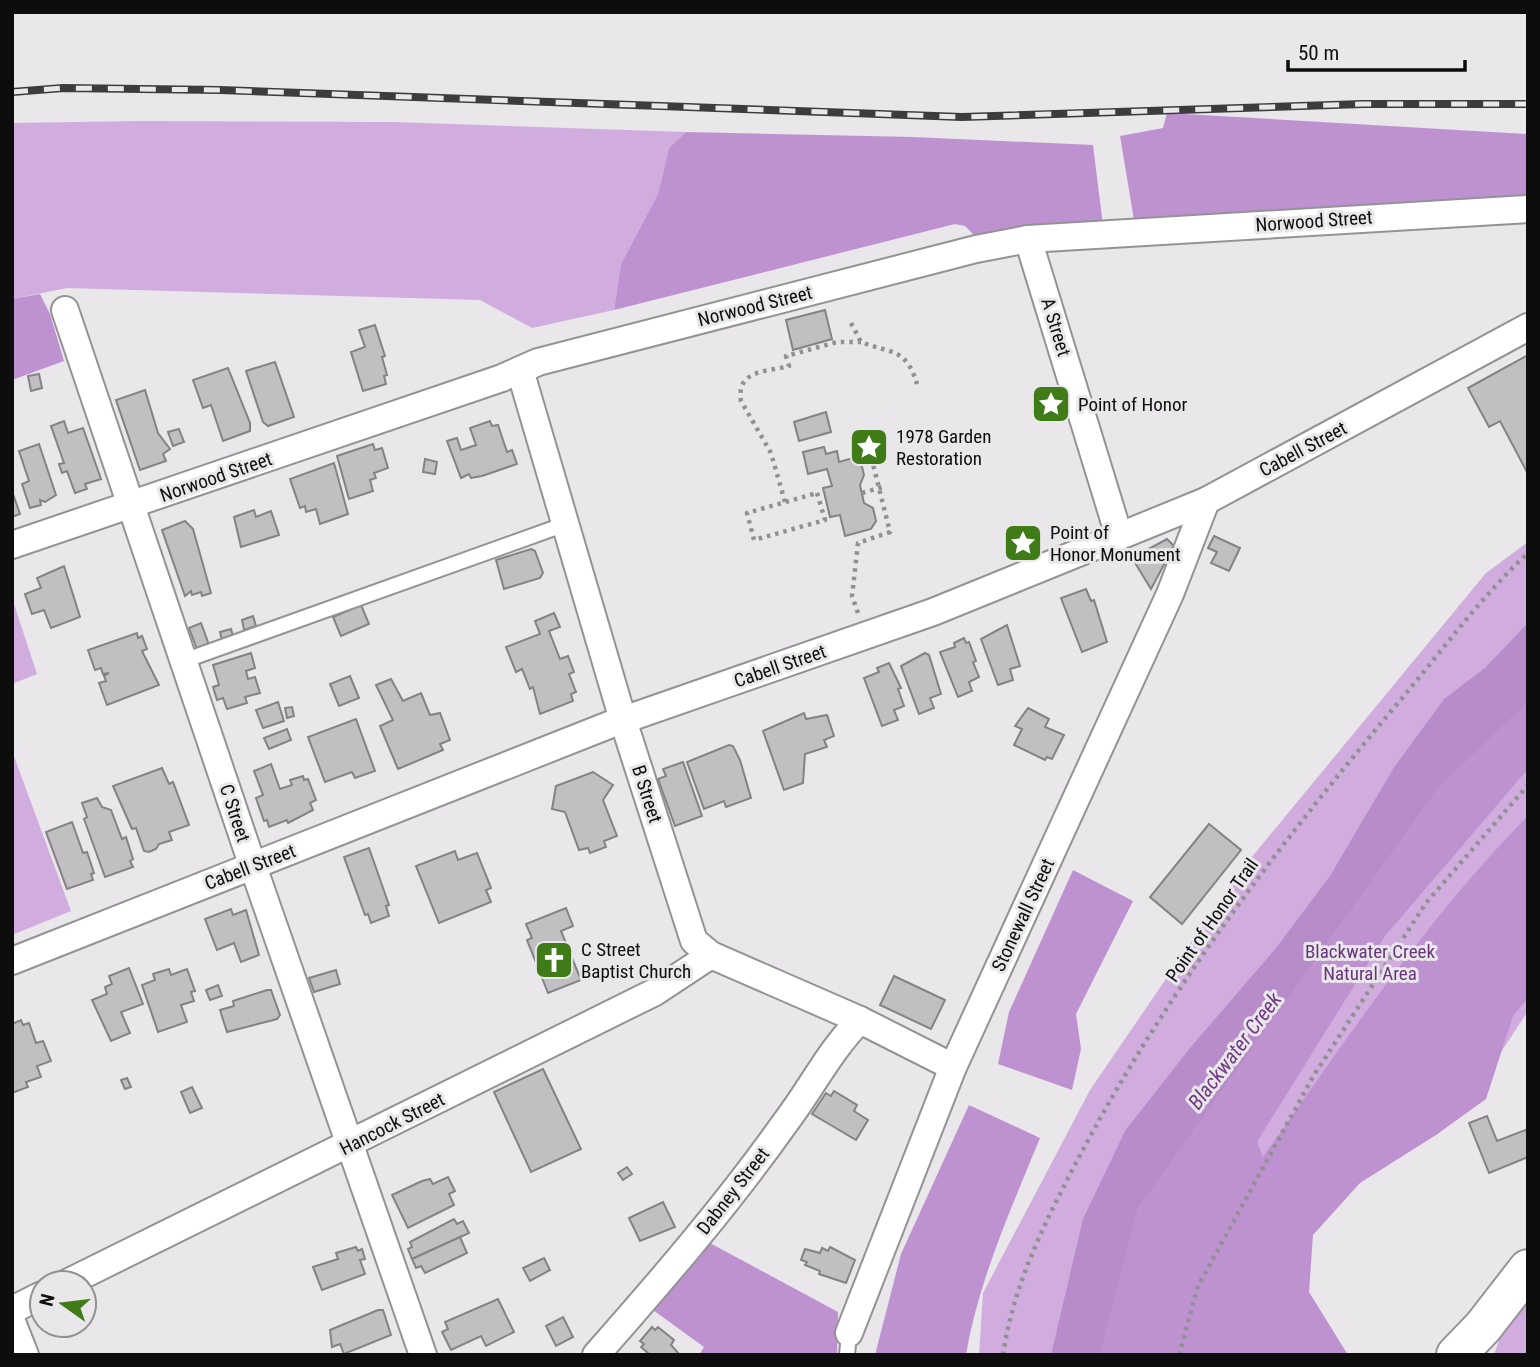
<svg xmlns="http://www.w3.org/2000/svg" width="1540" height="1367" font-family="'Roboto Condensed',sans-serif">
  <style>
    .green { fill: #d0adde }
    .forest { fill: #be92d0 }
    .water { fill: #b88cca }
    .building { fill: #c1bfc2; stroke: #848285; stroke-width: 2 }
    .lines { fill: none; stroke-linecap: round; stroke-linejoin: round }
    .lane-casing { stroke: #959295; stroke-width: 18 }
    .street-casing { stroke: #959295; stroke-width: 30 }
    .secondary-casing { stroke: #959295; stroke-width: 42 }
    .path { stroke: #919092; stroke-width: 4.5; stroke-dasharray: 3.5 5; stroke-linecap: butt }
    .lane { stroke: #fff; stroke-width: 14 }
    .street { stroke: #fff; stroke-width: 26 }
    .secondary { stroke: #fff; stroke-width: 38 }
    .rail-casing { stroke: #3c3b3d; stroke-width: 8 }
    .rail { stroke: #e9e7ea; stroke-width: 5; stroke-dasharray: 16; stroke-linecap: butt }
    .labels { text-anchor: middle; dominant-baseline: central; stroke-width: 6; stroke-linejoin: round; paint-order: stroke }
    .street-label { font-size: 19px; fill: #0e0d0e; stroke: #e9e7ea }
    .poi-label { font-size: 19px; fill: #0e0d0e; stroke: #e9e7ea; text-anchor: start }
    .park-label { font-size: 19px; fill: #6a337d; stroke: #e9e7ea }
    .water-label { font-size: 21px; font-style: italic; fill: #713a85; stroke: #e9e7ea }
  </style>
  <rect width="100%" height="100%" fill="#e9e7ea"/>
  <g class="green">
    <polygon points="140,121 394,122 686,132 669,148 658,194 621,264 614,310 532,328 480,300 67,288 12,299 12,123"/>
    <polygon points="1528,542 1528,1011 1488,1072 1366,1136 1292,1262 1292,1355 979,1355 983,1293 1090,1090 1237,875 1486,573"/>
    <polygon points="12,598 37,674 12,684"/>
    <polygon points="12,751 71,911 12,935"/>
    <polygon points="1528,1296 1528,1355 1494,1355 1500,1337"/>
  </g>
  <g class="forest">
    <polygon points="1167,113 1528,134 1528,201 1135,226 1120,136 1163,128"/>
    <polygon points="686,132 913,137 1093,145 1103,226 980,241 965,226 955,224 614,310 621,264 658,194 669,148"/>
    <polygon points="40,294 50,314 64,361 12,380 12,299"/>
    <path d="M1528 702V769L1385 936 1257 1142 1263 1157C1347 1039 1426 919 1528 816V998L1513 1016 1486 1099 1436 1135 1360 1183 1313 1235 1309 1292 1348 1355H1100L1138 1209 1437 790Z"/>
    <polygon points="1073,870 1133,901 1076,1014 1081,1049 1072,1090 998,1064 1009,1012"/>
    <path d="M969 1105 1040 1138C1011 1209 979 1279 966 1355H875L901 1254Z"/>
    <polygon points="708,1242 838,1312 837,1355 699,1355 704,1347 653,1310"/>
  </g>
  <polygon class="water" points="1528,623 1528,702 1437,790 1138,1209 1100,1355 1051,1355 1083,1219 1125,1131 1190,1048 1276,948 1330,876 1393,769 1444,699 1485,668"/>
  <g class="building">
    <polygon points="825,310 832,339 793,350 786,320"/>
    <polygon points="375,325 385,356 382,357 387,375 384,376 386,384 363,391 351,352 365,347 359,330"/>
    <polygon points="1528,355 1528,474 1500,421 1489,427 1468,388"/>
    <polygon points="275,362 294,417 268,426 263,422 246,371"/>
    <polygon points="228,368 250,423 250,431 223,441 211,405 203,408 193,380"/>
    <polygon points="39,374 42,388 31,391 28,376"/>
    <polygon points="145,390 158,433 170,449 163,454 166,461 140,470 116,400"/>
    <polygon points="826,412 831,432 799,441 794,422"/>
    <polygon points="64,421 68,433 83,428 101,479 85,484 87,489 75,493 67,471 62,473 59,464 64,463 51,426"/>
    <polygon points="490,421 492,426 498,425 507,452 512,450 517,464 482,476 471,478 469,474 461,478 447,441 457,438 461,450 476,445 470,428"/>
    <polygon points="179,429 184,442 173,446 168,432"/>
    <polygon points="39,444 56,495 45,502 40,500 41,505 30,508 22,484 29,481 19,451"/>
    <polygon points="373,444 375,450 382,448 388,468 374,473 376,478 370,480 373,491 349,499 337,456"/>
    <polygon points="824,447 826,454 837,451 839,462 853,458 861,463 864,475 860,485 864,503 873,508 876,521 871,529 845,536 840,515 830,517 823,488 832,486 827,469 808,474 803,452"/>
    <polygon points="425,459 437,462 435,474 423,472"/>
    <polygon points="334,463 348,514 320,524 316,509 306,512 305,506 300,508 290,479"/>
    <polygon points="12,491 20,514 12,517"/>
    <polygon points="254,510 256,517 271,511 279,535 241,547 234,517"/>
    <polygon points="185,521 193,529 211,593 202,596 201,592 192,595 191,591 185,596 162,530"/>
    <polygon points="1214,536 1240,548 1229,571 1211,563 1217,552 1208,548"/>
    <polygon points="1167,539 1174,546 1151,589 1132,558"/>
    <polygon points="531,549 535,551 543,573 540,578 504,589 496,560"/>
    <polygon points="64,566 80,617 51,628 44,610 32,614 25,594 41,588 37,578"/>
    <polygon points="1086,589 1091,601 1094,600 1107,642 1082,652 1061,598"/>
    <polygon points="361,605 369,624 341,636 333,617"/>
    <polygon points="554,613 560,627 549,631 560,659 568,656 574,672 569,674 576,692 571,694 573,701 540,714 533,687 530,689 522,669 516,672 506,647 540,634 535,621"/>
    <polygon points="253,616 256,626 244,630 242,620"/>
    <polygon points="201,623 209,645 197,649 189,628"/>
    <polygon points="1007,625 1020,666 1010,669 1013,680 998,685 981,639"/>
    <polygon points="231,629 233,636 222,640 220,632"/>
    <polygon points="137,633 138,638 142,636 147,649 142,651 159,685 107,705 99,683 106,681 104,676 109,673 103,674 101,668 95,670 88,650"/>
    <polygon points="964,638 966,643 969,642 976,661 973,662 979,677 969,682 972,691 958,697 940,652 955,647 954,643"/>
    <polygon points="251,653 255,668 246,671 248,679 255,677 260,693 245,697 247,703 227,709 223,698 217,700 213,687 219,685 213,665"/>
    <polygon points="925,653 929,655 941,694 930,698 934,708 919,714 901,666"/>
    <polygon points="889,663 901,688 898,689 904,706 894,710 898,720 882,726 864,678 879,672 877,668"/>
    <polygon points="350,676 359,698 339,706 330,684"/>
    <polygon points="391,679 403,701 421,693 430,715 440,713 450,740 440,744 443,750 398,769 380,726 393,720 376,685"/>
    <polygon points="278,702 284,721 263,728 256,710"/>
    <polygon points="292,707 294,716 287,718 285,708"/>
    <polygon points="1028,708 1049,719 1045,727 1064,735 1052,759 1047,757 1045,760 1014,745 1022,729 1015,726"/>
    <polygon points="804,713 806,719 827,715 834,736 824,740 827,747 805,754 803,783 784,790 763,731"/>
    <polygon points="356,719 375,771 355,778 352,772 325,782 308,737"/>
    <polygon points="287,729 291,740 269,749 264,738"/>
    <polygon points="729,745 733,746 740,760 751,798 726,807 724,801 704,809 687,762"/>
    <polygon points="683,762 702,816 675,826 658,779 666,776 663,769"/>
    <polygon points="271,764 280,789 292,785 290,780 303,776 304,780 308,779 316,800 310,803 313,810 288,823 287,820 269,827 267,820 264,821 256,798 263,795 254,771"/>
    <polygon points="162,768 169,784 173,782 189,825 169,832 172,840 159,844 156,849 149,852 144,851 136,828 132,829 113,786"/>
    <polygon points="593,772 613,785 603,800 617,836 604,841 606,847 590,853 588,848 579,850 565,812 552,809 556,786"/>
    <polygon points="97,798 102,807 111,810 122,839 126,837 133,859 130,861 133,867 105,877 84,819 87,817 82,803"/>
    <polygon points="72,822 83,853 87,852 94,873 91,874 93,880 67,889 46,832"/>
    <polygon points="1209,824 1241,850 1182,924 1150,897"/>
    <polygon points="369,848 389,905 386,906 389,916 371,923 368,914 365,915 344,857"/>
    <polygon points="455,851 458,860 477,853 491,888 486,890 491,902 439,923 416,866"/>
    <polygon points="566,908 573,926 561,931 581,980 548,993 527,940 532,938 526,924"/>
    <polygon points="231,909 233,915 246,910 259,955 241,962 234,943 217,950 205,919"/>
    <polygon points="129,968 143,1004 121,1012 130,1033 111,1041 92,1000 107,994 105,987 112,984 109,976"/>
    <polygon points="169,969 171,975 187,969 195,991 191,992 194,1001 181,1005 187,1022 158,1032 142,985 155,980 153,974"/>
    <polygon points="336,970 340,984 314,992 309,978"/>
    <polygon points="894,976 945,1000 931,1029 880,1005"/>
    <polygon points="218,985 222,996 210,1000 206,990"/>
    <polygon points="267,990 271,990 280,1015 277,1019 227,1032 220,1010 234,1006 233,1001"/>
    <polygon points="21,1020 23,1025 29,1023 36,1043 43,1041 51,1061 37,1066 41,1077 26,1082 28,1087 12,1093 12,1024"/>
    <polygon points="543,1069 581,1149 531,1172 494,1092"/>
    <polygon points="127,1078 131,1087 125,1089 121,1080"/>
    <polygon points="192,1087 202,1108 190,1113 181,1092"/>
    <polygon points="834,1091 857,1105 854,1111 868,1120 856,1140 812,1114 826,1093 831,1096"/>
    <polygon points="1487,1116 1497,1141 1528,1129 1528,1157 1489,1173 1469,1123"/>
    <polygon points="627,1167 632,1174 623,1180 618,1173"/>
    <polygon points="448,1177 455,1191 449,1194 454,1205 408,1228 392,1195 422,1181 430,1179 433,1184"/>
    <polygon points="663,1202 675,1227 640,1241 629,1218"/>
    <polygon points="454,1219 457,1224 463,1221 469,1233 412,1259 408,1249 412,1247 410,1242"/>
    <polygon points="460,1237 467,1253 425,1273 421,1266 416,1268 412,1259"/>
    <polygon points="356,1247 358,1251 362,1249 365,1259 360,1260 365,1274 322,1290 313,1267 338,1259 336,1253"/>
    <polygon points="830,1247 855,1260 846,1283 819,1274 820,1271 805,1265 807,1262 801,1260 805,1249 820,1253 822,1248 828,1251"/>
    <polygon points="544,1258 550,1270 530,1281 523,1268"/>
    <polygon points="498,1299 514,1332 486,1346 481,1336 451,1350 442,1332 448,1329 445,1322"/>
    <polygon points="378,1310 383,1310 391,1335 344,1354 340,1344 332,1347 330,1330"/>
    <polygon points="563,1317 573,1337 556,1346 546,1326"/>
    <polygon points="652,1327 655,1330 658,1327 674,1340 671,1345 680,1355 650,1355 641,1347 644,1344 640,1341"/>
  </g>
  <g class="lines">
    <g class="lane-casing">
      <g id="lane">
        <polyline points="186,660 563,525"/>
        <polyline points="847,1355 849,1333"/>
      </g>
    </g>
    <g class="street-casing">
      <g id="street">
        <polyline points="1028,239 1119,536"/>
        <polyline points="65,310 247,849 423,1355"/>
        <polyline points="520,370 623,720 694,941 711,955 860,1020 953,1067"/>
        <polyline points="12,545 502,378 538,362 976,249 1028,239 1528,209"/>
        <polyline points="12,961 609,725 933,612 1206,501 1528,327"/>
        <polyline points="67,1283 655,992 711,955"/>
        <polyline points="12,1310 42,1295"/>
        <polyline points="12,1322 25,1355"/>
        <polyline points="849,1333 953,1067 1170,594 1206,501"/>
        <path d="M596 1355C662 1280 727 1205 785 1123 811 1089 830 1050 860 1020"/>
      </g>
    </g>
    <g class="secondary-casing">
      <polyline id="secondary" points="1456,1355 1483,1327 1528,1269"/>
    </g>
    <g class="path">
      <path d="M851 323 861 342C891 354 906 347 917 384"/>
      <polygon points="817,493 825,520 754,540 747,513"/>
      <polyline points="862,493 886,486"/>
      <path d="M785 502 771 453 741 401C736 369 768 372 789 366L786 356 837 342H861"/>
      <polyline points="858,613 852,596 858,543 890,532 865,432"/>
      <path d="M1003 1355C1013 1286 1044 1224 1076 1163 1164 994 1280 843 1403 697 1444 648 1481 597 1528 553"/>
      <polyline points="1179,1355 1198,1286 1314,1075 1426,903 1528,785"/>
    </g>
    <use href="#lane" class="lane"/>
    <use href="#street" class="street"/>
    <use href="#secondary" class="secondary"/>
    <g class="rail-casing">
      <polyline id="rail" points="12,92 63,88 220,90 962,117 1363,104 1528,104"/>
    </g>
    <use href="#rail" class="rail"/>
  </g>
  <defs>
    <g id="sight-square" transform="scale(2.0125)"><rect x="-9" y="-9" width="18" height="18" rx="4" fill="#3f7c18" stroke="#e9e7ea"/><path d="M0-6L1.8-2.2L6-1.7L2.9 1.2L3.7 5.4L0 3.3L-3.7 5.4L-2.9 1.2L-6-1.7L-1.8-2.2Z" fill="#fff"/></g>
    <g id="church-square" transform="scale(2.0125)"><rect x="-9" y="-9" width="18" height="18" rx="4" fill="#3f7c18" stroke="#e9e7ea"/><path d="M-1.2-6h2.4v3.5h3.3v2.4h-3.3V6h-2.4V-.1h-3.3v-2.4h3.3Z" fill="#fff"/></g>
  </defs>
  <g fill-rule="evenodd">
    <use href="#sight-square" x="1051" y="404"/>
    <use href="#sight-square" x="869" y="447"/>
    <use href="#sight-square" x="1023" y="543"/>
    <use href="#church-square" x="554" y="960"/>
  </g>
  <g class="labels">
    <g class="street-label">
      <text transform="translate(1314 221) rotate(-4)">Norwood Street</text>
      <text transform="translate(755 306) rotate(-14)">Norwood Street</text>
      <text transform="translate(1056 327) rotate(73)">A Street</text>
      <text transform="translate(1303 449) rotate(-28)">Cabell Street</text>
      <text transform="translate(216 477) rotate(-19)">Norwood Street</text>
      <text transform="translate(780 666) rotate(-19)">Cabell Street</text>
      <text transform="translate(647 794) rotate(72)">B Street</text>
      <text transform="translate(235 813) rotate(72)">C Street</text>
      <text transform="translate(250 867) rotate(-21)">Cabell Street</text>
      <text transform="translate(1023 915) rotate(-65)">Stonewall Street</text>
      <text transform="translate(1212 920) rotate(-55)">Point of Honor Trail</text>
      <text transform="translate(392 1124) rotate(-27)">Hancock Street</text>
      <text transform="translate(733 1191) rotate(-52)">Dabney Street</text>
    </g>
    <g class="poi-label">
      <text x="1078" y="404">Point of Honor</text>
      <text x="896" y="436">1978 Garden<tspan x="896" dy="22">Restoration</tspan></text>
      <text x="1050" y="532">Point of<tspan x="1050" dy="22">Honor Monument</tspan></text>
      <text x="581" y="949">C Street<tspan x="581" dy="22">Baptist Church</tspan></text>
    </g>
    <g class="park-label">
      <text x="1370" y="951">Blackwater Creek<tspan x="1370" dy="22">Natural Area</tspan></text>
    </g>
    <g class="water-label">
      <text transform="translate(1235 1051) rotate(-53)">Blackwater Creek</text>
    </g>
  </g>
  <rect width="1540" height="1367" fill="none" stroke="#0e0d0e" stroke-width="28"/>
  <g transform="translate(63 1304) rotate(284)"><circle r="33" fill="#e9e7ea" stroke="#919092" stroke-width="2"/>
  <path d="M0-5L12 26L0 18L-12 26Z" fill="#3f7c18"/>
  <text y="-10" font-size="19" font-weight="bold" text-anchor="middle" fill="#0e0d0e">N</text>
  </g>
  <path d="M1288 60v10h177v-10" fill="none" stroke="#0e0d0e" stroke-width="3.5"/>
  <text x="1298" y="60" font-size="21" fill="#0e0d0e" stroke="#e9e7ea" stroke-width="5" paint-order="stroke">50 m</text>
</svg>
